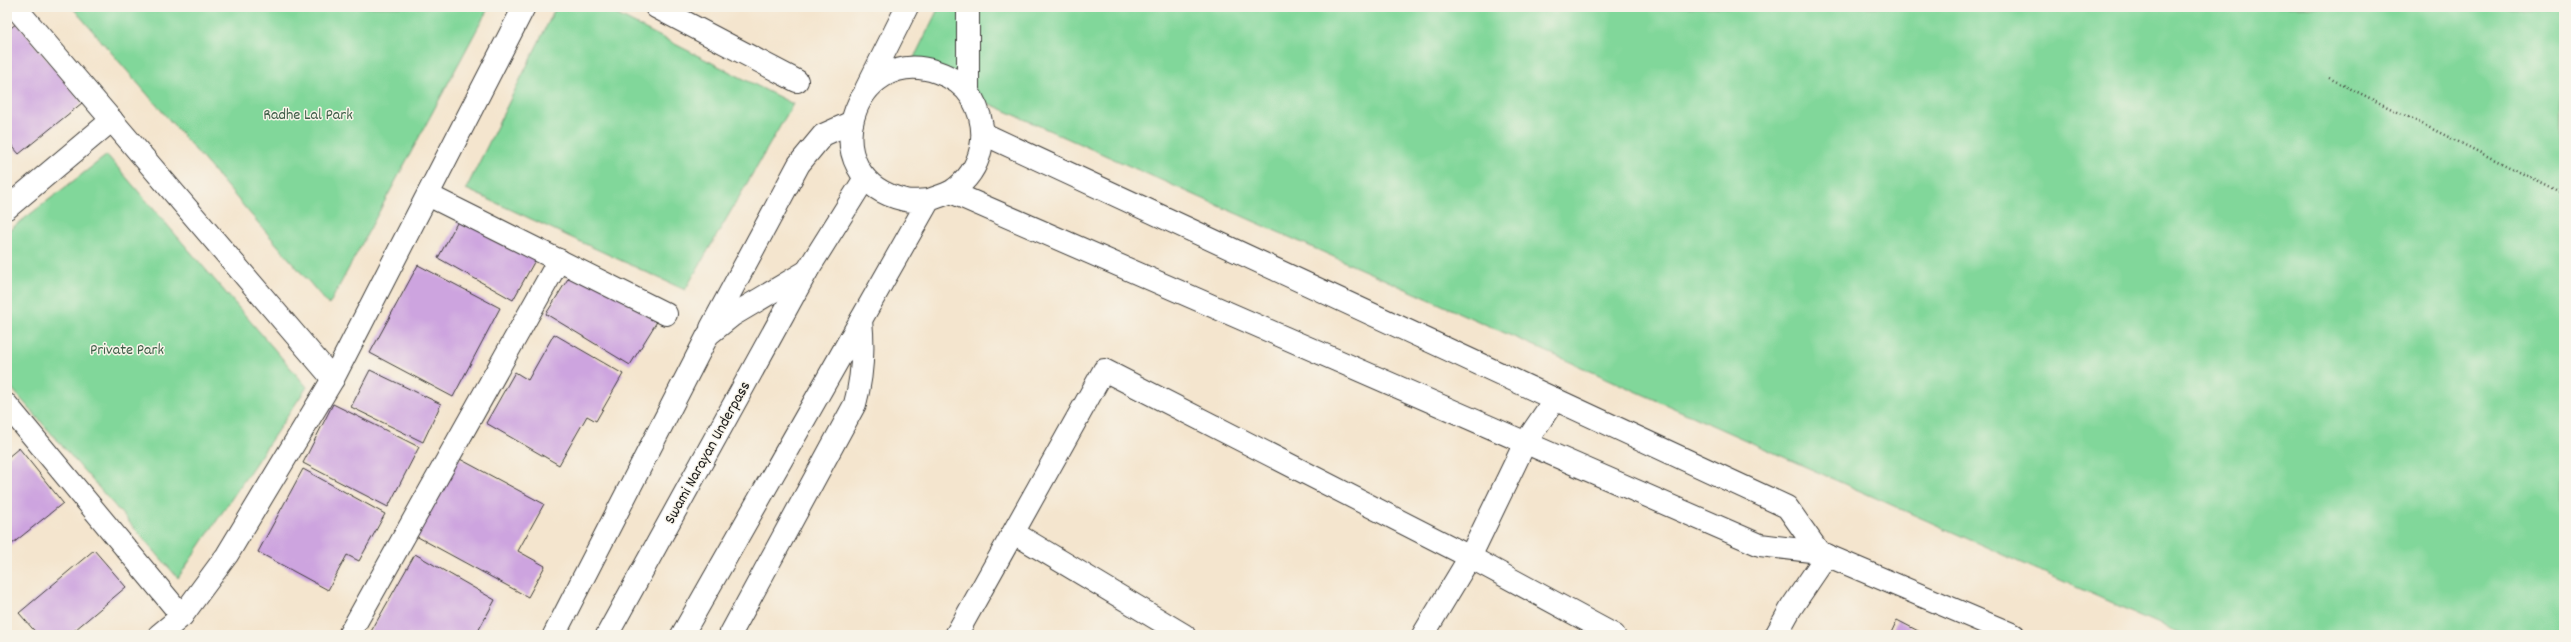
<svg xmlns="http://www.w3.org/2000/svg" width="2571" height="642" font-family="Dekko,sans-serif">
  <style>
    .green { fill: #81d79a; stroke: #4e7a5b }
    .building { fill: #cda4df }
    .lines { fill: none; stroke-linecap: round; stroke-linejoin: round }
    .minor-casing { stroke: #3c3a37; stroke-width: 24 }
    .path { stroke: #3c3a37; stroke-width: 2.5; stroke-dasharray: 1 3; stroke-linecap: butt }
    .minor { stroke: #fff; stroke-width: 22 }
    .labels { text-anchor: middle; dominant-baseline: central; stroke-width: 3; stroke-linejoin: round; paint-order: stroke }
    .park-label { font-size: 16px; fill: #3f5d48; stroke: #f7f3e8 }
    .street-label { font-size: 16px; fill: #1c1c1c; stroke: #f7f3e8 }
  </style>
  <rect width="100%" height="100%" fill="#f7f3e8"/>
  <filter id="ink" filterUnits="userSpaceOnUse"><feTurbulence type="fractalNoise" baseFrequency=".025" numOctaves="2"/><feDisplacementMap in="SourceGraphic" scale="8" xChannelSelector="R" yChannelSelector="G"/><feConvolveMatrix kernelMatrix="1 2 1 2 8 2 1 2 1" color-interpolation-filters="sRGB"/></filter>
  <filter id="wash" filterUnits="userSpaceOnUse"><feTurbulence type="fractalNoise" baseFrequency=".012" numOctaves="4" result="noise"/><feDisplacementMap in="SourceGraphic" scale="16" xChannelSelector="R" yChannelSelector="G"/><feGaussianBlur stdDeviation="0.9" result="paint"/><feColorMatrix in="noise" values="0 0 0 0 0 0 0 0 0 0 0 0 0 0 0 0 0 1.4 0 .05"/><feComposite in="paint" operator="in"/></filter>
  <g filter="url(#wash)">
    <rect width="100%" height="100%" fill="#f4e5ce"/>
    <g class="green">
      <polygon points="72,7 489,7 329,305"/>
      <polygon points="556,7 602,7 793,104 685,290 466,189"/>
      <polygon points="939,7 2564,7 2564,635 2184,635 909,68"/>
      <polygon points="107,155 307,387 178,578 7,383 7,232"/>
    </g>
    <g id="blocks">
      <g class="building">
        <polygon points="17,23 82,103 19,154 7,140 7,31"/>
        <polygon points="463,212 538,255 513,300 438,258"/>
        <polygon points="418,265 500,308 453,397 370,353"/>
        <polygon points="574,269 658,320 630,365 546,314"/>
        <polygon points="554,334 623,374 596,421 587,416 559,465 486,423 515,372 528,380"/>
        <polygon points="370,370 441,404 423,442 351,407"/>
        <polygon points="333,404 419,447 388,507 303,463"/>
        <polygon points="19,448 63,503 7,548 7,458"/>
        <polygon points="458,458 544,504 518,551 545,566 528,597 416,536"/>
        <polygon points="303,469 385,514 359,561 347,555 328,590 258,552"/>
        <polygon points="94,550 126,587 69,635 38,635 19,613"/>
        <polygon points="415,554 495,600 476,635 369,635"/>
        <polygon points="1897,620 1926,635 1890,635"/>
      </g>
    </g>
  </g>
  <g filter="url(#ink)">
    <use href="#blocks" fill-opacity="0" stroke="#3c3a37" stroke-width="1"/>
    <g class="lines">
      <g class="minor-casing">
        <g id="minor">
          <polyline points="15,7 333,379"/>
          <polyline points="656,7 797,81"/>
          <polyline points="866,89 907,7"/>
          <polyline points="968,90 968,7"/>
          <polyline points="984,134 1787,507 1819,552"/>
          <polyline points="951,192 1760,545 1819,552 2014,635"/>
          <polyline points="428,195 666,314"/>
          <polyline points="7,208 112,120"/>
          <polyline points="711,328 799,164 823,135 852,122"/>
          <polyline points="7,405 182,616"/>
          <polyline points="1014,533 1184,635"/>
          <polyline points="159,635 182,616 227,555 333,379 524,7"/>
          <polyline points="349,635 559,260"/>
          <polyline points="554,635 708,335 733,315 807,271"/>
          <polyline points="607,635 807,271 865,178"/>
          <path d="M682 635 929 200C936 197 945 195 952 191 983 170 991 131 972 98 964 85 952 77 937 72 853 42 809 179 905 200 912 202 922 200 929 200"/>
          <path d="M730 635 855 404C863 375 864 349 861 320"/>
          <polyline points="956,635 1104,370 1470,557 1614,635"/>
          <polyline points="1423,635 1470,557 1525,443 1555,399"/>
          <polyline points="1776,635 1791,608 1827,555"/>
        </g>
      </g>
      <polyline class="path" points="2329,78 2564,194"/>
      <use href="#minor" class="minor"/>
    </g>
  </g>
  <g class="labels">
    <g class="park-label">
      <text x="308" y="115">Radhe Lal Park</text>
      <text x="127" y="350">Private Park</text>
    </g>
    <g class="street-label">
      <text transform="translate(708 453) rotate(-61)">Swami Narayan Underpass</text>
    </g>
  </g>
  <rect width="2571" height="642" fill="none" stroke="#f7f3e8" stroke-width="24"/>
</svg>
